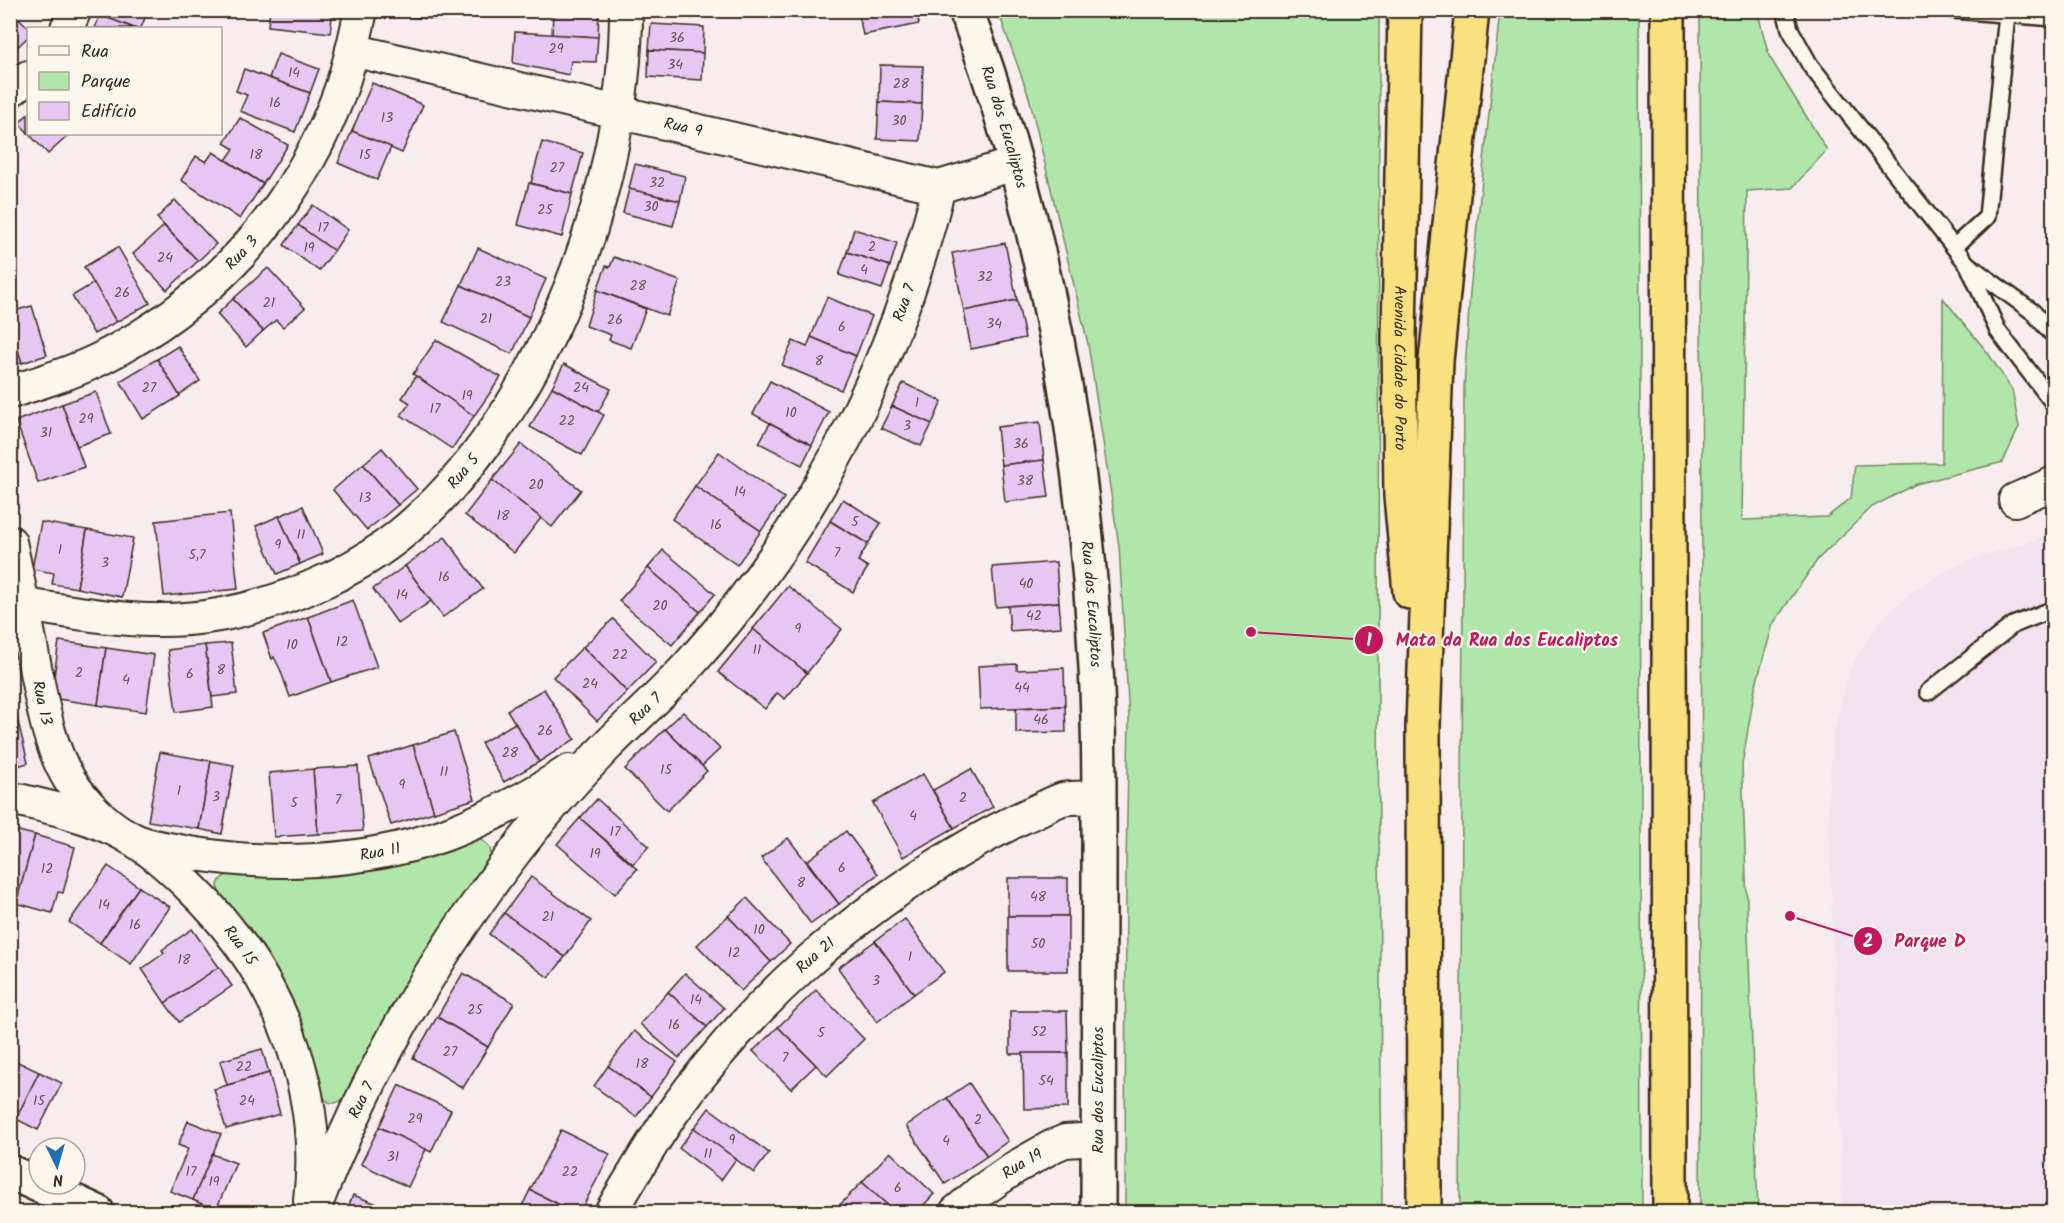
<svg xmlns="http://www.w3.org/2000/svg" width="2064" height="1223" font-family="Kalam,sans-serif">
  <style>
    .built { fill: #f2e2f0 }
    .green { fill: #b0e6a9; stroke: #768864; stroke-width: 1.5 }
    .building { fill: #e6c7f4; stroke: #3b2a1e; stroke-width: 1.5 }
    .lines { fill: none; stroke-linecap: round; stroke-linejoin: round }
    .lane-casing { stroke: #3b2a1e; stroke-width: 20 }
    .street-casing { stroke: #3b2a1e; stroke-width: 36 }
    .secondary-casing { stroke: #3b2a1e; stroke-width: 38 }
    .highway-casing { stroke: #3b2a1e; stroke-width: 38 }
    .lane { stroke: #fbf7ec; stroke-width: 15 }
    .street { stroke: #fbf7ec; stroke-width: 32 }
    .secondary { stroke: #fbf7ec; stroke-width: 33 }
    .highway { stroke: #fae180; stroke-width: 33 }
    .labels { text-anchor: middle; dominant-baseline: central; stroke-width: 4.5; stroke-linejoin: round; paint-order: stroke }
    .number-label { font-size: 14px; fill: #665154 }
    .street-label { font-size: 16px; fill: #3b2a1e; stroke: #fbf7ec }
    .leader { fill: none; stroke: #c2185b; stroke-width: 2 }
    .callout-dot { fill: #c2185b; stroke: #fbf7ec; stroke-width: 2 }
    .mark-label { font-size: 18px; text-anchor: middle; font-weight: bold; fill: #fff }
    .callout-label { font-size: 18px; text-anchor: middle; font-weight: bold; fill: #c2185b; stroke: #fbf7ec; stroke-width: 4.5; stroke-linejoin: round; paint-order: stroke }
  </style>
  <rect width="100%" height="100%" fill="#f7edee"/>
  <filter id="ink" filterUnits="userSpaceOnUse"><feTurbulence type="fractalNoise" baseFrequency=".0167" numOctaves="2"/><feDisplacementMap in="SourceGraphic" scale="12" xChannelSelector="R" yChannelSelector="G"/><feConvolveMatrix kernelMatrix="1 2 1 2 8 2 1 2 1" color-interpolation-filters="sRGB"/></filter>
  <g filter="url(#ink)">
    <polygon class="built" points="2053,534 2053,1212 1842,1212 1828,800 1833,735 1849,671 1866,641 1888,613 1913,591 1941,574 1970,560"/>
    <g class="green">
      <polygon points="1757,10 1769,56 1827,150 1792,188 1747,191 1742,520 1827,517 1851,498 1855,465 1942,463 1943,298 1988,353 2012,390 2019,427 2003,462 1916,484 1872,507 1818,559 1773,624 1755,688 1742,765 1758,1212 1700,1212 1702,548 1700,11"/>
      <polygon points="998,11 1379,11 1378,718 1382,1212 1125,1212 1126,864 1129,719 1119,546 1088,344 1029,97"/>
      <polygon points="1500,11 1639,11 1642,1212 1460,1212 1464,388 1470,292"/>
      <path d="M481 840C489 844 491 848 491 858 464 895 437 932 412 972 387 1012 366 1055 344 1098 336 1105 329 1105 322 1096 306 1015 274 954 219 893 216 883 220 877 230 874L312 876 434 854 473 841Z"/>
    </g>
    <g class="building">
      <polygon points="10,10 29,28 28,37 10,54"/>
      <polygon points="102,10 148,10 141,28 134,28 100,15"/>
      <polygon points="270,10 333,10 330,33 268,26"/>
      <polygon points="387,10 445,10 444,20 387,15"/>
      <polygon points="553,10 599,10 598,37 552,35"/>
      <polygon points="858,10 916,10 919,24 863,35"/>
      <polygon points="100,15 134,28 95,28"/>
      <polygon points="651,24 704,27 703,53 649,50"/>
      <polygon points="515,32 598,37 596,62 571,61 569,75 513,63"/>
      <polygon points="649,50 703,53 702,80 648,77"/>
      <polygon points="278,54 319,69 310,93 269,78"/>
      <polygon points="880,65 923,66 922,104 879,102"/>
      <polygon points="244,69 310,93 295,132 240,111 247,95 236,91"/>
      <polygon points="372,83 423,105 402,153 352,131"/>
      <polygon points="879,102 922,104 920,141 877,139"/>
      <polygon points="28,114 28,133 19,123"/>
      <polygon points="240,118 288,145 263,184 226,160 234,149 224,143"/>
      <polygon points="352,131 391,147 377,180 338,163"/>
      <polygon points="29,134 70,134 48,154"/>
      <polygon points="542,142 583,153 572,194 531,183"/>
      <polygon points="213,152 263,184 240,219 181,180 196,156 206,162"/>
      <polygon points="635,164 685,176 680,201 629,189"/>
      <polygon points="529,183 572,194 562,237 518,225"/>
      <polygon points="629,189 680,201 673,226 623,213"/>
      <polygon points="175,200 216,244 198,261 157,218"/>
      <polygon points="313,205 348,230 334,251 298,225"/>
      <polygon points="298,225 334,251 319,271 284,245"/>
      <polygon points="164,226 198,261 167,290 133,254"/>
      <polygon points="854,229 897,243 890,266 847,252"/>
      <polygon points="1005,243 1017,300 964,311 952,253"/>
      <polygon points="118,247 150,303 116,322 84,267"/>
      <polygon points="478,248 546,279 529,317 461,285"/>
      <polygon points="847,252 890,266 882,289 839,275"/>
      <polygon points="614,257 680,281 667,316 597,290 606,266 610,267"/>
      <polygon points="268,268 305,308 283,327 276,320 263,331 233,299"/>
      <polygon points="94,283 116,322 94,334 72,296"/>
      <polygon points="461,285 529,317 512,354 443,322"/>
      <polygon points="597,290 646,309 631,348 609,340 611,335 586,326"/>
      <polygon points="827,297 872,316 856,356 811,337"/>
      <polygon points="233,299 263,331 246,347 217,314"/>
      <polygon points="1017,300 1025,338 971,349 964,311"/>
      <polygon points="32,306 47,355 22,363 10,326 10,312"/>
      <polygon points="10,326 22,363 10,366"/>
      <polygon points="811,337 856,356 841,390 782,365 793,341 807,347"/>
      <polygon points="436,340 501,377 474,416 413,374"/>
      <polygon points="178,346 200,381 179,395 157,359"/>
      <polygon points="157,359 180,396 143,419 120,381"/>
      <polygon points="564,364 611,389 598,412 552,387"/>
      <polygon points="416,376 474,416 452,449 401,415 410,403 402,398"/>
      <polygon points="770,381 829,412 812,445 753,414"/>
      <polygon points="903,383 942,401 932,424 892,406"/>
      <polygon points="552,387 604,415 582,455 530,427"/>
      <polygon points="96,392 111,434 77,446 62,404"/>
      <polygon points="62,404 84,467 38,483 16,421"/>
      <polygon points="892,406 932,424 921,446 881,428"/>
      <polygon points="1040,422 1044,460 1001,465 997,427"/>
      <polygon points="770,423 812,445 802,465 759,443"/>
      <polygon points="521,444 581,490 552,527 492,480"/>
      <polygon points="382,448 417,489 398,505 363,464"/>
      <polygon points="719,452 784,498 761,531 695,486"/>
      <polygon points="1044,460 1049,497 1005,502 1001,465"/>
      <polygon points="363,464 398,505 367,530 333,490"/>
      <polygon points="492,480 541,518 514,553 465,515"/>
      <polygon points="695,486 761,531 737,565 672,519"/>
      <polygon points="843,499 881,523 868,544 830,521"/>
      <polygon points="303,506 323,554 300,564 279,516"/>
      <polygon points="230,513 238,589 164,596 156,521"/>
      <polygon points="279,516 300,564 277,574 256,526"/>
      <polygon points="830,521 868,544 858,561 868,567 853,592 805,563"/>
      <polygon points="41,522 87,530 77,588 52,584 54,573 32,569"/>
      <polygon points="87,530 133,538 122,597 77,588"/>
      <polygon points="445,537 483,589 443,617 405,566"/>
      <polygon points="663,550 715,594 700,612 648,568"/>
      <polygon points="1056,562 1059,602 996,607 992,567"/>
      <polygon points="405,566 431,601 398,624 373,589"/>
      <polygon points="648,568 700,612 672,645 619,601"/>
      <polygon points="788,586 842,629 807,673 753,629"/>
      <polygon points="353,600 377,667 331,682 308,617"/>
      <polygon points="1059,602 1061,627 1010,631 1008,606"/>
      <polygon points="308,617 331,682 290,697 280,669 274,657 272,659 263,633"/>
      <polygon points="613,619 656,662 627,692 583,647"/>
      <polygon points="753,629 807,673 785,699 777,693 765,709 718,672"/>
      <polygon points="59,641 106,648 98,705 51,698"/>
      <polygon points="231,643 237,694 212,697 205,645"/>
      <polygon points="205,645 213,707 176,712 168,650"/>
      <polygon points="583,647 627,692 597,721 553,677"/>
      <polygon points="106,648 154,655 146,712 98,705"/>
      <polygon points="1017,664 1017,670 1064,668 1065,706 980,709 978,666"/>
      <polygon points="544,689 575,739 539,762 507,710"/>
      <polygon points="11,692 28,763 10,768 10,692"/>
      <polygon points="1065,706 1066,732 1016,733 1016,708"/>
      <polygon points="683,712 720,749 702,766 665,729"/>
      <polygon points="515,723 539,762 504,782 481,743"/>
      <polygon points="665,729 707,771 667,811 625,769"/>
      <polygon points="454,732 475,799 434,812 413,745"/>
      <polygon points="413,745 434,812 391,825 369,759"/>
      <polygon points="160,752 211,761 199,829 148,821"/>
      <polygon points="211,761 234,765 222,834 199,829"/>
      <polygon points="358,766 363,831 318,834 313,769"/>
      <polygon points="313,769 318,834 274,837 269,773"/>
      <polygon points="971,769 993,807 954,828 933,790"/>
      <polygon points="923,774 954,828 903,857 873,803"/>
      <polygon points="597,799 649,846 633,864 580,818"/>
      <polygon points="580,818 637,869 615,894 557,844"/>
      <polygon points="10,829 35,835 17,900 10,898"/>
      <polygon points="846,831 878,874 839,904 807,861"/>
      <polygon points="35,835 75,847 63,893 58,892 52,913 16,903"/>
      <polygon points="788,838 839,904 811,924 761,858"/>
      <polygon points="108,866 139,887 100,943 69,922"/>
      <polygon points="531,877 591,921 565,957 504,913"/>
      <rect x="1008" y="878" width="60" height="38"/>
      <polygon points="139,887 170,907 131,964 100,943"/>
      <polygon points="747,898 790,944 771,962 728,916"/>
      <polygon points="504,913 565,957 549,978 489,934"/>
      <polygon points="728,916 771,962 741,991 697,945"/>
      <rect x="1008" y="916" width="60" height="55"/>
      <polygon points="905,919 944,972 914,994 875,941"/>
      <polygon points="192,929 219,967 165,1003 142,969 164,953 162,950"/>
      <polygon points="2054,938 2054,970 2045,941"/>
      <polygon points="875,941 914,994 877,1022 838,968"/>
      <polygon points="219,967 232,986 179,1022 165,1003"/>
      <polygon points="463,973 514,1003 488,1047 437,1017"/>
      <polygon points="685,973 724,1008 707,1027 668,992"/>
      <polygon points="816,990 864,1039 827,1076 778,1027"/>
      <polygon points="668,992 707,1027 679,1058 640,1024"/>
      <polygon points="1010,1011 1067,1011 1068,1053 1010,1054"/>
      <polygon points="437,1017 488,1047 463,1088 413,1058"/>
      <polygon points="778,1027 816,1065 791,1089 753,1051"/>
      <polygon points="634,1031 677,1062 651,1097 608,1066"/>
      <polygon points="262,1049 269,1073 227,1085 220,1061"/>
      <polygon points="1023,1053 1068,1053 1068,1108 1024,1109"/>
      <polygon points="16,1061 39,1072 16,1119 10,1116 10,1073"/>
      <polygon points="608,1066 651,1097 636,1117 594,1086"/>
      <polygon points="39,1072 62,1083 38,1130 16,1119"/>
      <polygon points="269,1073 280,1114 226,1129 214,1089"/>
      <polygon points="969,1083 1008,1141 987,1156 947,1098"/>
      <polygon points="399,1085 451,1110 431,1152 379,1127"/>
      <polygon points="947,1098 987,1156 945,1184 906,1126"/>
      <polygon points="709,1108 769,1153 754,1173 694,1128"/>
      <polygon points="188,1121 221,1134 193,1200 170,1191 188,1149 178,1145"/>
      <polygon points="379,1127 426,1149 408,1187 361,1164"/>
      <polygon points="694,1128 736,1159 721,1180 679,1148"/>
      <polygon points="561,1130 610,1154 580,1212 574,1212 530,1190"/>
      <polygon points="890,1152 934,1194 917,1212 895,1212 862,1182"/>
      <polygon points="212,1154 236,1163 216,1210 193,1200"/>
      <polygon points="862,1182 895,1212 834,1211"/>
      <polygon points="530,1190 574,1212 519,1212"/>
      <polygon points="353,1195 385,1207 382,1212 346,1212"/>
    </g>
    <g class="lines">
      <g class="lane-casing">
        <g id="lane">
          <polyline points="1785,10 1790,29 1810,65 1968,265 1998,331 2054,404"/>
          <polyline points="1953,10 2054,18"/>
          <polyline points="1954,247 1987,217 2007,14"/>
          <polyline points="1970,266 2033,312 2054,336"/>
          <polyline points="1928,692 2013,625 2054,609"/>
        </g>
      </g>
      <g class="street-casing">
        <g id="street">
          <polyline points="67,28 75,10"/>
          <path id="s1" d="M352 50 939 187 1014 164"/>
          <polyline points="10,91 28,77"/>
          <path id="s2" d="M10 392C41 382 72 373 100 359 208 304 288 219 334 107 347 76 354 43 361 10"/>
          <polyline points="2015,500 2054,483"/>
          <path id="s3" d="M10 542C19 583 27 625 35 667 43 706 48 744 69 779 83 801 104 823 127 836 143 846 165 848 184 852 269 867 362 864 444 835 489 818 529 797 569 771"/>
          <path id="s4" d="M10 603C86 613 147 629 224 614 293 600 364 569 416 521 548 402 626 186 626 10"/>
          <path id="s5" d="M10 798C50 807 91 816 127 836 150 849 172 869 191 888 274 968 324 1083 310 1200"/>
          <path id="s6" d="M313 1212C357 1098 414 990 486 891 522 840 564 790 607 746 636 717 667 690 694 659 814 525 896 362 939 187"/>
          <path id="s7" d="M611 1212C631 1178 651 1144 673 1112 750 1004 851 914 965 848 987 835 1010 823 1034 812 1043 808 1053 802 1063 799 1074 797 1087 798 1099 797"/>
          <path id="s8" d="M956 1212 981 1191 1016 1167 1053 1146 1065 1141 1098 1139"/>
        </g>
      </g>
      <g class="secondary-casing">
        <g id="secondary">
          <path id="s9" d="M966 10C1043 220 1085 445 1096 668 1100 739 1099 811 1099 882 1099 992 1099 1102 1098 1212"/>
          <polyline points="10,1172 97,1212"/>
        </g>
      </g>
      <g class="highway-casing">
        <g id="highway">
          <path id="s10" d="M1405 10 1399 338 1401 496 1410 592"/>
          <polyline points="1668,10 1670,1212"/>
          <polyline points="1424,1212 1423,726 1436,361 1472,10"/>
        </g>
      </g>
      <use href="#lane" class="lane"/>
      <use href="#street" class="street"/>
      <use href="#secondary" class="secondary"/>
      <use href="#highway" class="highway"/>
    </g>
  </g>
  <g class="labels">
    <g class="number-label">
      <text x="677" y="38">36</text>
      <text x="556" y="49">29</text>
      <text x="675" y="65">34</text>
      <text x="294" y="73">14</text>
      <text x="901" y="84">28</text>
      <text x="275" y="103">16</text>
      <text x="387" y="118">13</text>
      <text x="899" y="121">30</text>
      <text x="256" y="155">18</text>
      <text x="365" y="155">15</text>
      <text x="557" y="168">27</text>
      <text x="657" y="183">32</text>
      <text x="651" y="207">30</text>
      <text x="545" y="210">25</text>
      <text x="323" y="228">17</text>
      <text x="872" y="247">2</text>
      <text x="309" y="248">19</text>
      <text x="165" y="258">24</text>
      <text x="864" y="270">4</text>
      <text x="985" y="277">32</text>
      <text x="503" y="282">23</text>
      <text x="638" y="286">28</text>
      <text x="122" y="293">26</text>
      <text x="269" y="303">21</text>
      <text x="486" y="319">21</text>
      <text x="615" y="320">26</text>
      <text x="994" y="324">34</text>
      <text x="842" y="327">6</text>
      <text x="819" y="361">8</text>
      <text x="149" y="388">27</text>
      <text x="581" y="388">24</text>
      <text x="467" y="396">19</text>
      <text x="917" y="403">1</text>
      <text x="435" y="409">17</text>
      <text x="791" y="413">10</text>
      <text x="86" y="419">29</text>
      <text x="567" y="421">22</text>
      <text x="907" y="426">3</text>
      <text x="46" y="433">31</text>
      <text x="1021" y="444">36</text>
      <text x="1025" y="481">38</text>
      <text x="536" y="485">20</text>
      <text x="740" y="492">14</text>
      <text x="365" y="498">13</text>
      <text x="503" y="516">18</text>
      <text x="855" y="522">5</text>
      <text x="716" y="525">16</text>
      <text x="301" y="535">11</text>
      <text x="278" y="545">9</text>
      <text x="60" y="550">1</text>
      <text x="837" y="553">7</text>
      <text x="197" y="555">5,7</text>
      <text x="105" y="563">3</text>
      <text x="444" y="577">16</text>
      <text x="1026" y="584">40</text>
      <text x="402" y="595">14</text>
      <text x="660" y="606">20</text>
      <text x="1034" y="616">42</text>
      <text x="798" y="629">9</text>
      <text x="342" y="642">12</text>
      <text x="292" y="645">10</text>
      <text x="757" y="650">11</text>
      <text x="620" y="655">22</text>
      <text x="221" y="670">8</text>
      <text x="79" y="673">2</text>
      <text x="190" y="674">6</text>
      <text x="126" y="680">4</text>
      <text x="590" y="684">24</text>
      <text x="1022" y="688">44</text>
      <text x="1041" y="720">46</text>
      <text x="545" y="731">26</text>
      <text x="510" y="753">28</text>
      <text x="666" y="770">15</text>
      <text x="444" y="772">11</text>
      <text x="402" y="785">9</text>
      <text x="179" y="791">1</text>
      <text x="216" y="797">3</text>
      <text x="963" y="798">2</text>
      <text x="338" y="800">7</text>
      <text x="294" y="803">5</text>
      <text x="913" y="816">4</text>
      <text x="615" y="832">17</text>
      <text x="595" y="854">19</text>
      <text x="842" y="868">6</text>
      <text x="47" y="869">12</text>
      <text x="801" y="883">8</text>
      <text x="1038" y="897">48</text>
      <text x="104" y="905">14</text>
      <text x="548" y="917">21</text>
      <text x="135" y="925">16</text>
      <text x="759" y="930">10</text>
      <text x="1038" y="944">50</text>
      <text x="734" y="953">12</text>
      <text x="910" y="957">1</text>
      <text x="184" y="960">18</text>
      <text x="876" y="981">3</text>
      <text x="696" y="1000">14</text>
      <text x="475" y="1010">25</text>
      <text x="674" y="1025">16</text>
      <text x="1039" y="1032">52</text>
      <text x="821" y="1033">5</text>
      <text x="450" y="1052">27</text>
      <text x="785" y="1058">7</text>
      <text x="642" y="1064">18</text>
      <text x="244" y="1067">22</text>
      <text x="1046" y="1081">54</text>
      <text x="39" y="1101">15</text>
      <text x="247" y="1101">24</text>
      <text x="415" y="1119">29</text>
      <text x="978" y="1120">2</text>
      <text x="732" y="1140">9</text>
      <text x="946" y="1141">4</text>
      <text x="708" y="1154">11</text>
      <text x="393" y="1157">31</text>
      <text x="191" y="1172">17</text>
      <text x="570" y="1172">22</text>
      <text x="214" y="1182">19</text>
      <text x="898" y="1188">6</text>
    </g>
    <g class="street-label">
      <text stroke="none"><textPath href="#s9" startOffset="123">Rua dos Eucaliptos</textPath></text>
      <text stroke="none"><textPath href="#s1" startOffset="340">Rua 9</textPath></text>
      <text stroke="none"><textPath href="#s2" startOffset="274">Rua 3</textPath></text>
      <text stroke="none"><textPath href="#s6" startOffset="1094">Rua 7</textPath></text>
      <text stroke="none"><textPath href="#s10" startOffset="358">Avenida Cidade do Porto</textPath></text>
      <text stroke="none"><textPath href="#s4" startOffset="500">Rua 5</textPath></text>
      <text stroke="none"><textPath href="#s9" startOffset="609">Rua dos Eucaliptos</textPath></text>
      <text stroke="none"><textPath href="#s3" startOffset="164">Rua 13</textPath></text>
      <text stroke="none"><textPath href="#s6" startOffset="608">Rua 7</textPath></text>
      <text stroke="none"><textPath href="#s3" startOffset="584">Rua 11</textPath></text>
      <text stroke="none"><textPath href="#s5" startOffset="282">Rua 15</textPath></text>
      <text stroke="none"><textPath href="#s7" startOffset="330">Rua 21</textPath></text>
      <text transform="translate(1098 1090) rotate(-90)">Rua dos Eucaliptos</text>
      <text stroke="none"><textPath href="#s6" startOffset="122">Rua 7</textPath></text>
      <text stroke="none"><textPath href="#s8" startOffset="82">Rua 19</textPath></text>
    </g>
  </g>
  <path class="leader" d="M1251 632L1369 640M1790 916L1868 941"/>
  <g class="callout-dot">
    <circle cx="1251" cy="632" r="6"/>
    <circle cx="1790" cy="916" r="6"/>
    <circle cx="1369" cy="640" r="15"/>
    <circle cx="1868" cy="941" r="15"/>
  </g>
  <g class="mark-label">
    <text x="1369" y="646">1</text>
    <text x="1868" y="947">2</text>
  </g>
  <g class="callout-label">
    <text x="1507" y="646">Mata da Rua dos Eucaliptos</text>
    <text x="1930" y="947">Parque D</text>
  </g>
  <rect width="2064" height="1223" fill="none" stroke="#fbf7ec" stroke-width="36"/>
  <rect x="18" y="18" width="2028" height="1187" fill="none" stroke="#3b2a1e" stroke-width="2" filter="url(#ink)"/>
  <rect x="27" y="27" width="195" height="108" fill="#fbf7ec" stroke="#aea59a" stroke-width="1.5"/>
  <rect x="39" y="46" width="30" height="9" fill="#fbf7ec" stroke="#aea59a" stroke-width="1.5"/>
  <text x="81" y="57" font-size="18" fill="#3b2a1e">Rua</text>
  <rect x="39" y="72" width="30" height="18" fill="#b0e6a9" stroke="#aea59a" stroke-width="1.5"/>
  <text x="81" y="87" font-size="18" fill="#3b2a1e">Parque</text>
  <rect x="39" y="102" width="30" height="18" fill="#e6c7f4" stroke="#aea59a" stroke-width="1.5"/>
  <text x="81" y="117" font-size="18" fill="#3b2a1e">Edifício</text>
  <g transform="translate(57 1166) rotate(175)"><circle r="28" fill="#fbf7ec" stroke="#aea59a" stroke-width="1.5"/>
  <path d="M0-4.5L10 22L0 15L-10 22Z" fill="#1f6fb2"/>
  <text y="-9" font-size="16" font-weight="bold" text-anchor="middle" fill="#3b2a1e">N</text>
  </g>
</svg>
